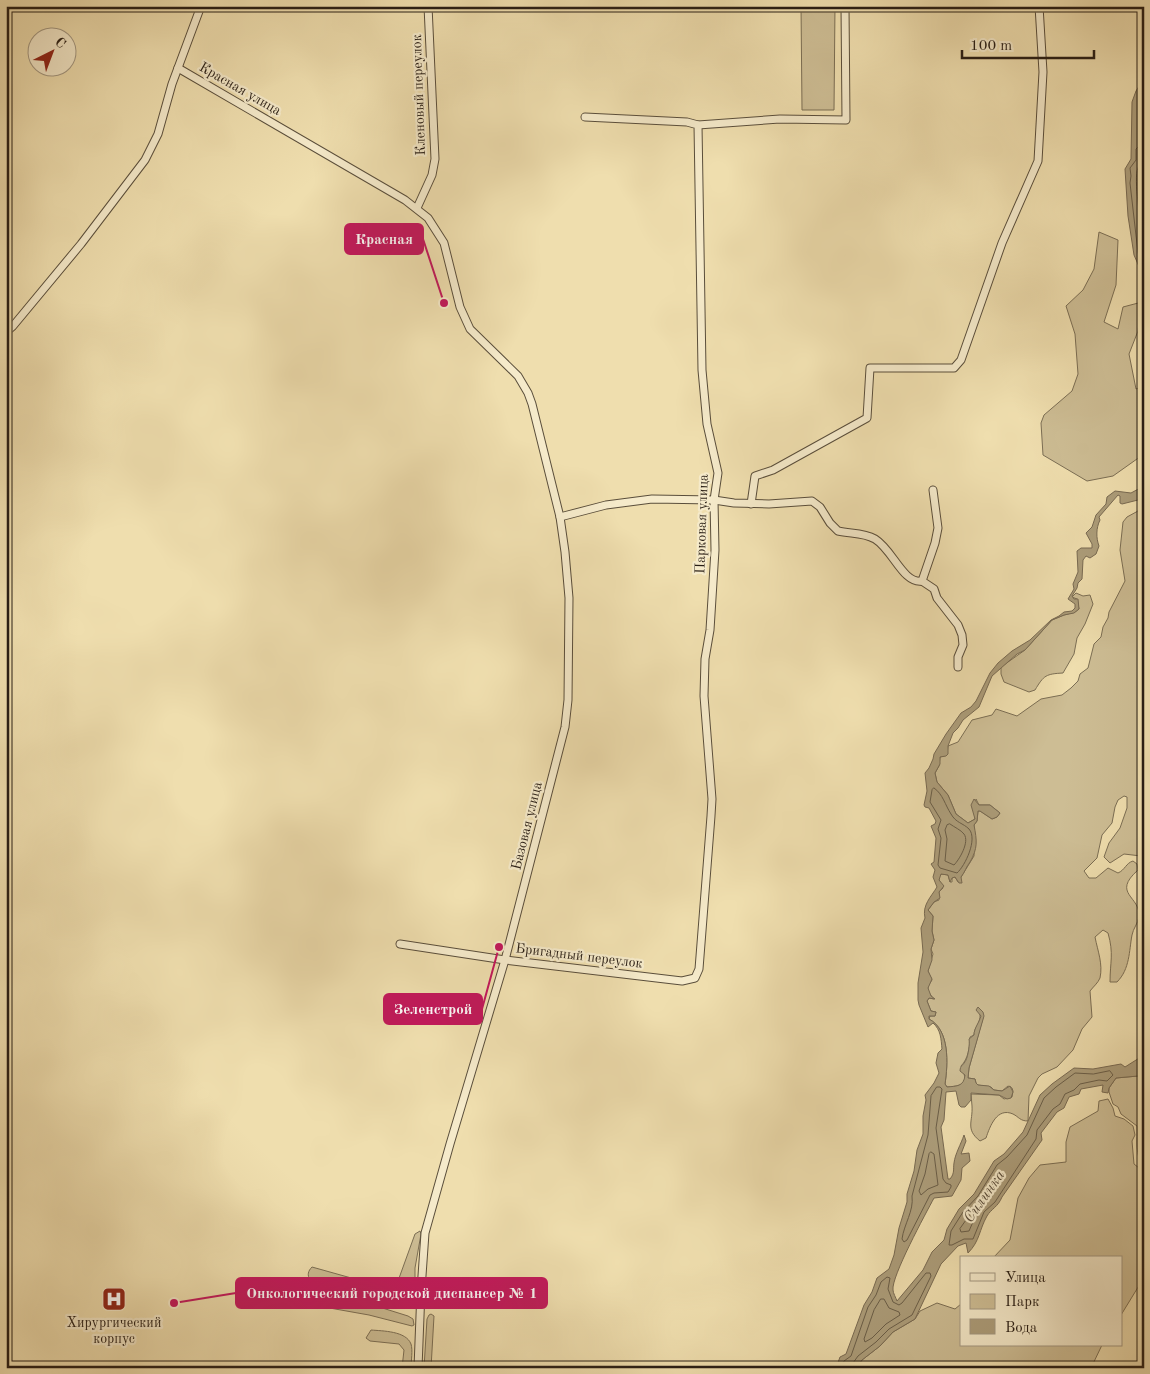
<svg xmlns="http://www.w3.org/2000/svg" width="1150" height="1374" font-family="'Old Standard TT',serif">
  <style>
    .green { fill: #cdbd94; stroke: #7b6e54 }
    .water { fill: #ac9d7a; stroke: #786a52 }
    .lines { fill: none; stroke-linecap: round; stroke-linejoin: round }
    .shore { stroke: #6a5e48; stroke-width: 1 }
    .street-casing { stroke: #5a4e3b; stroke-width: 9 }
    .street { stroke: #f5eaca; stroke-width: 7 }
    .labels { text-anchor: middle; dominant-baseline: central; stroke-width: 4.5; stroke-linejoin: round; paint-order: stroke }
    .street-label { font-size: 14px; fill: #291e15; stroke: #f5eaca }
    .poi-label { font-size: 14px; fill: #291e15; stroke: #f5eaca }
    .water-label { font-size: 15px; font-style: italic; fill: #574a38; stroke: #f5eaca }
    .leader { fill: none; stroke: #c2185b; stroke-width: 2 }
    .callout-dot { fill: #c2185b; stroke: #f5eaca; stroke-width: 2 }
    .callout { fill: #c2185b; stroke: #c2185b; stroke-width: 2 }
    .callout-label { font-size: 15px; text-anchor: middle; font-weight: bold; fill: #fff }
  </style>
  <rect width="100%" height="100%" fill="#efdeae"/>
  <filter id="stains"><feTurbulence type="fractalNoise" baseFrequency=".004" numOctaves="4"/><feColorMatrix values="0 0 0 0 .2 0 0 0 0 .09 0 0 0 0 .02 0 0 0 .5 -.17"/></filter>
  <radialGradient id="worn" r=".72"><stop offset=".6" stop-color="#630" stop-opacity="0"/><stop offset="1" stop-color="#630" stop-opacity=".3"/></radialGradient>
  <g class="green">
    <polygon points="801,6 835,6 834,110 802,110"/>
    <polygon points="1099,232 1118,240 1116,285 1104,322 1118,329 1123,307 1142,302 1138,331 1129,354 1136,389 1144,386 1144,454 1113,476 1087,481 1043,455 1041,423 1044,415 1072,391 1078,374 1075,334 1066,306 1083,290 1094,269"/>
    <path d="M1144 497V854L1141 856 1124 854 1110 863 1104 857 1109 843 1120 828 1127 808V797L1124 796 1118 800 1115 807 1112 823 1102 835 1097 858 1084 871 1089 878H1096L1108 868 1118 873C1125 870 1126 863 1133 861L1137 864 1138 870C1111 894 1141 896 1139 917 1138 923 1133 929 1132 935 1129 951 1130 969 1117 982H1110C1110 962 1114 954 1108 933L1103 930 1095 937C1098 952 1103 964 1100 978 1098 983 1093 987 1090 991L1092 1017 1082 1029 1073 1050 1057 1067 1042 1074 1038 1078 1029 1096 1028 1121C1020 1121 1019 1117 1013 1114 997 1107 990 1126 986 1138L980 1141C965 1129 973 1122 972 1106 972 1102 971 1098 971 1094L999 1095 1004 1099 1012 1097 1013 1091 1012 1088 1008 1086 1002 1091 994 1090 991 1087 978 1085 976 1083 975 1079 968 1078 969 1068 983 1018 980 1014C981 1023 974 1027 974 1035L970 1037C970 1047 968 1059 961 1066 969 1083 964 1086 947 1087L945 1084C948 1064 950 1030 929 1019L930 1016H935L936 1012 931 1011 927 1001 929 998 934 999C928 992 925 989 932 980L928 971 933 954 931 949 934 940 932 931 933 916 928 910 934 902 939 900V892L943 888 939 880V876L942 874 948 875 950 882H952V878L955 877 958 882 974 856V825L977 821 978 811H980L992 819 997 817 1000 813 990 805H979L976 799 975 819 968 823 956 814 948 795 937 782 935 773 939 766 940 757 947 755 948 746 958 742 972 720 992 715 996 709 1017 716 1041 699 1062 695 1071 688 1078 681 1080 674 1088 668 1094 644 1101 637 1103 627 1108 618 1109 612 1125 581 1120 550 1123 522 1127 517 1138 511Z"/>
    <path d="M1076 593 1083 596 1090 595 1093 604 1085 624 1077 638 1074 654 1063 673C1046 674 1044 675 1035 690L1029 692 1004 682 1001 674V667L1025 650 1052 620 1064 615 1075 612 1079 609 1077 599 1072 597Z"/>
    <path d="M1142 1070H1144V1167C1134 1155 1138 1140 1137 1126L1121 1114 1118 1107 1113 1104 1109 1092V1088L1116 1078 1138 1076Z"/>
    <polygon points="1108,1099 1113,1108 1115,1116 1124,1119 1133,1126 1135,1135 1132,1141 1134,1164 1144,1172 1144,1281 1140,1284 1121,1315 1121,1258 993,1258 1010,1240 1018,1198 1029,1178 1040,1165 1066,1162 1066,1142 1070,1127 1098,1111 1099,1101"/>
    <path d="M420 1231 421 1234 415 1268V1299L413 1304 404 1307 310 1280C307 1275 308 1271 312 1267L362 1281H398L415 1234Z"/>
    <polygon points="302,1294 328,1299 335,1295 344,1296 408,1316 413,1319 414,1325 412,1326 369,1315 307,1304 301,1298"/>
    <polygon points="937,1303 955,1309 961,1304 961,1345 1102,1345 1091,1368 856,1368 862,1360 880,1346 893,1332 915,1319 920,1311"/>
    <polygon points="431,1314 434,1316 431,1368 424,1368 427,1319 429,1315"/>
    <path d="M371 1330C383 1331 406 1331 411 1344 413 1350 411 1361 411 1368H402L404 1350 399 1344 370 1341 366 1338Z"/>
  </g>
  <g class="water">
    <polygon points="1144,59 1144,121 1140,127 1144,179 1144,278 1134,255 1128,216 1125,169 1131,159 1132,102 1136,91 1143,80"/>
    <path d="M1144 486V497L1138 500 1122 504 1120 503V496L1118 495 1099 517 1100 520C1096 528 1096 538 1099 546L1096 554 1090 558 1086 556 1083 560 1082 579 1078 583 1077 588 1072 596 1074 599H1078L1079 609 1074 613 1064 615 1052 620 1025 650 1017 654 992 676 979 707 963 720 958 728 953 733 948 746V754L946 756 940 757V764L935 773 937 782 948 795 956 814 968 823 975 819 971 805 974 799 979 805H990L1000 813 997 817 992 819 980 811H978L977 821 974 825C977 841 978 848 970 862 966 867 965 872 961 877L962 883H959L955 877 952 878 950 882 948 875 941 874 939 880 944 886 939 892 940 898 934 902 928 910 933 916 932 931 934 940 931 949 932 960 928 971 932 979 928 988 931 996 935 999 929 998 927 1001 931 1011 936 1012 935 1016H929V1019C950 1030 948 1064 945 1084L947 1087C956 1086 964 1087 965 1075L960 1071C960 1065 964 1065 966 1060 968 1056 970 1044 969 1039L974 1035C974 1028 979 1023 981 1016L976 1010 978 1007 983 1012 984 1016 969 1068 968 1078 975 1079 976 1083 978 1085 989 1086 994 1090 1002 1091 1010 1086 1013 1092 1011 1098 1007 1099 999 1095 971 1093V1100L965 1107H961L959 1105 956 1091 946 1092 944 1120 941 1127 948 1179H950C955 1173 953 1169 954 1163 955 1154 961 1144 964 1135L966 1141 961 1154 969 1153 970 1161 962 1168 961 1180 952 1196 934 1198C926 1213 891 1277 893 1290 893 1293 896 1298 897 1301L923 1270 932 1252 944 1240 947 1229 959 1209 974 1194 994 1161 1004 1154 1023 1132 1040 1095 1052 1084 1074 1068 1093 1069 1121 1064 1125 1067 1144 1055V1070L1138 1076 1116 1078 1109 1088 1108 1093 1102 1092 1103 1085 1081 1089 1079 1094 1069 1097 1064 1108 1057 1112 1041 1133 1042 1140 1002 1197C998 1207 991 1209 987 1216 979 1230 980 1241 968 1253L966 1243 958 1246 941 1264 915 1319 893 1332 880 1346 862 1360 856 1368H836L840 1357 846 1354 864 1305 872 1292 877 1278 889 1269 894 1255 899 1228 907 1202V1194L914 1171 917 1150 923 1134V1116L926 1100 925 1095 934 1083 939 1073 936 1063 938 1053 942 1049C941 1039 941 1030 933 1023L928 1027 919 1005 918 1000V983L923 952 921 928 925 918C922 905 931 897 937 887L933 877 935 870 931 864 934 862 936 838 931 826 935 824 936 821 929 808 925 807 924 805 927 791 925 773 929 768 933 759 934 754 946 734 961 713 971 707 976 701 990 673 998 663 1012 651 1030 640 1051 620 1059 616 1064 612 1072 611 1075 608V604L1068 599 1074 589 1073 584 1078 572 1077 551 1081 548H1092V544L1086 533 1092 527 1096 515 1106 504 1107 497 1115 491 1131 493Z"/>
  </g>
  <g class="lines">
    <g class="shore">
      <polyline points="1144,148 1138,147 1136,149 1136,160 1130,168 1131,176 1130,183 1138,253 1144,263"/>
      <path d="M1144 154C1142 159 1140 164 1138 168 1133 178 1141 226 1144 238"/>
      <path d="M934 788C943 794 945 805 951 814 956 823 963 823 969 829 978 839 965 866 957 873L940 868 938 865 941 838 938 829 941 820 930 802 932 790Z"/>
      <path d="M950 824C954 827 961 830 964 834 970 842 959 860 954 865L945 861 947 839 945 830 947 825Z"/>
      <polygon points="1110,1071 1113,1075 1107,1081 1099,1080 1080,1084 1074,1090 1065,1094 1060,1104 1053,1109 1037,1130 1036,1139 995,1202 984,1212 973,1239 964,1239 952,1245 949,1245 951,1231 963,1212 978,1196 997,1165 1007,1157 1027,1135 1044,1098 1056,1087 1075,1073 1093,1074"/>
      <path d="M937 1087H940L942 1089 936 1128 943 1179 946 1183 951 1185V1187L948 1192 934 1193 930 1195 907 1240 904 1242 902 1239C904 1224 914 1211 912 1196L928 1135 931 1096Z"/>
      <polygon points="931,1152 934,1154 938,1185 928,1189 921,1195 919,1191 925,1174 929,1154"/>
      <polygon points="972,1212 975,1212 976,1215 969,1231 961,1232 960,1229"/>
      <polygon points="881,1299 884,1299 889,1308 899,1312 900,1315 886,1324 872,1338 865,1342 864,1339 874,1310"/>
      <polyline points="841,1368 844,1361 851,1356 868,1307 876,1295 881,1282 887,1277 890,1278 888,1289 893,1302 899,1305 902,1303 926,1273 930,1273 931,1276 912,1315 889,1329 876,1342 858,1356 853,1363 852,1368"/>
    </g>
    <g class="street-casing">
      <g id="street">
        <polyline points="178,68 405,200 428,218 444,243 460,307 470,329 518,376 528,393 532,404 560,517 565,552 569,598 568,700 565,727 505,960 450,1144 425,1233 421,1290 418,1368"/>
        <polyline points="698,125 780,119 846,120 845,6"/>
        <polyline points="417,208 432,175 435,159 428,6"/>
        <polyline points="6,332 13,326 81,244 145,160 158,134 172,84 201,6"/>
        <polyline points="933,490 938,528 935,543 922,581 934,589 937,598 958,625 962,635 963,645 958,657 958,667"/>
        <polyline points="751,504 755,476 773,470 867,418 870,368 954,368 961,360 1002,243 1038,161 1043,72 1039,6"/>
        <path d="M560 517 606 505 652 499 714 500 734 503 769 504 812 501 820 507 830 523 838 531C851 534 863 532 875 539 893 550 903 584 922 581"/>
        <polyline points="400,944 505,960 682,981 695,978 699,969 711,816 712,799 704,696 705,659 710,630 715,550 714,500 718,473 707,424 702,370 698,125 687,122 585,117"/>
      </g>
    </g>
    <use href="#street" class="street"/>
  </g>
  <defs>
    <g id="hospital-square" transform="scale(1.25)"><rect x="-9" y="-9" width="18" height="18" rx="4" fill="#8f2418" stroke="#f5eaca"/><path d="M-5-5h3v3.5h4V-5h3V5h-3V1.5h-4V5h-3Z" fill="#fff"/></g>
  </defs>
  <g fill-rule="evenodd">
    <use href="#hospital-square" x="114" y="1299"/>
  </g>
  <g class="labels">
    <g class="street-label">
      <text transform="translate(240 89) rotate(30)">Красная улица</text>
      <text transform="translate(419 95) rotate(-92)">Кленовый переулок</text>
      <text transform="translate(702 524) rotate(-88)">Парковая улица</text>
      <text transform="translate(527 826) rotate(-76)">Базовая улица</text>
      <text transform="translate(579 956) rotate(7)">Бригадный переулок</text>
    </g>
    <g class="poi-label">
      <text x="114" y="1323">Хирургический<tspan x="114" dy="16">корпус</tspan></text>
    </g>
    <g class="water-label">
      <text transform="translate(985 1197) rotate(-55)">Силинка</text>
    </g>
  </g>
  <path class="leader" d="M444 303L423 239M499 947L482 1009M174 1303L236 1293"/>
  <g class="callout-dot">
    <circle cx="444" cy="303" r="5"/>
    <circle cx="499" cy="947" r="5"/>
    <circle cx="174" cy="1303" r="5"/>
  </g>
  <g class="callout">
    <rect x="345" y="224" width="78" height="30" rx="5"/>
    <rect x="384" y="994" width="98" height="30" rx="5"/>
    <rect x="236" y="1278" width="311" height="30" rx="5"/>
  </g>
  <g class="callout-label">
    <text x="384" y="244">Красная</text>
    <text x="433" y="1014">Зеленстрой</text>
    <text x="392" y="1298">Онкологический городской диспансер № 1</text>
  </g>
  <rect width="1150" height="1374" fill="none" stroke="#efdeae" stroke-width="25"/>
  <rect x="8" y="8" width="1135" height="1359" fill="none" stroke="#291e15" stroke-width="2.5"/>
  <rect x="12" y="12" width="1125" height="1349" fill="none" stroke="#291e15"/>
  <rect x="960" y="1256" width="162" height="90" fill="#f5eaca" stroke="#a39882"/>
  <rect x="970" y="1273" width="25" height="8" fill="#f5eaca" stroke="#a39882"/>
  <text x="1005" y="1282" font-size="15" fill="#291e15">Улица</text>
  <rect x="970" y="1294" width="25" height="15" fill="#cdbd94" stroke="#a39882"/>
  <text x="1005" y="1306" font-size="15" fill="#291e15">Парк</text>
  <rect x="970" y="1319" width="25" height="15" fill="#ac9d7a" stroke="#a39882"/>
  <text x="1005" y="1332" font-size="15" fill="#291e15">Вода</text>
  <g transform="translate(52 52) rotate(42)"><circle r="24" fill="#f5eaca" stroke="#a39882"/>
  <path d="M0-4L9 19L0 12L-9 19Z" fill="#8f2418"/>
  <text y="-8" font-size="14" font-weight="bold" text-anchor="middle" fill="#291e15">С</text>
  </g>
  <path d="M962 50v8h132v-8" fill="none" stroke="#291e15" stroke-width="2.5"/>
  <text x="970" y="50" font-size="15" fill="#291e15" stroke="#f5eaca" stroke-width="4" paint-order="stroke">100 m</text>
  <rect width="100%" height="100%" filter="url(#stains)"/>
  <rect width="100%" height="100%" fill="url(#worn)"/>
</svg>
